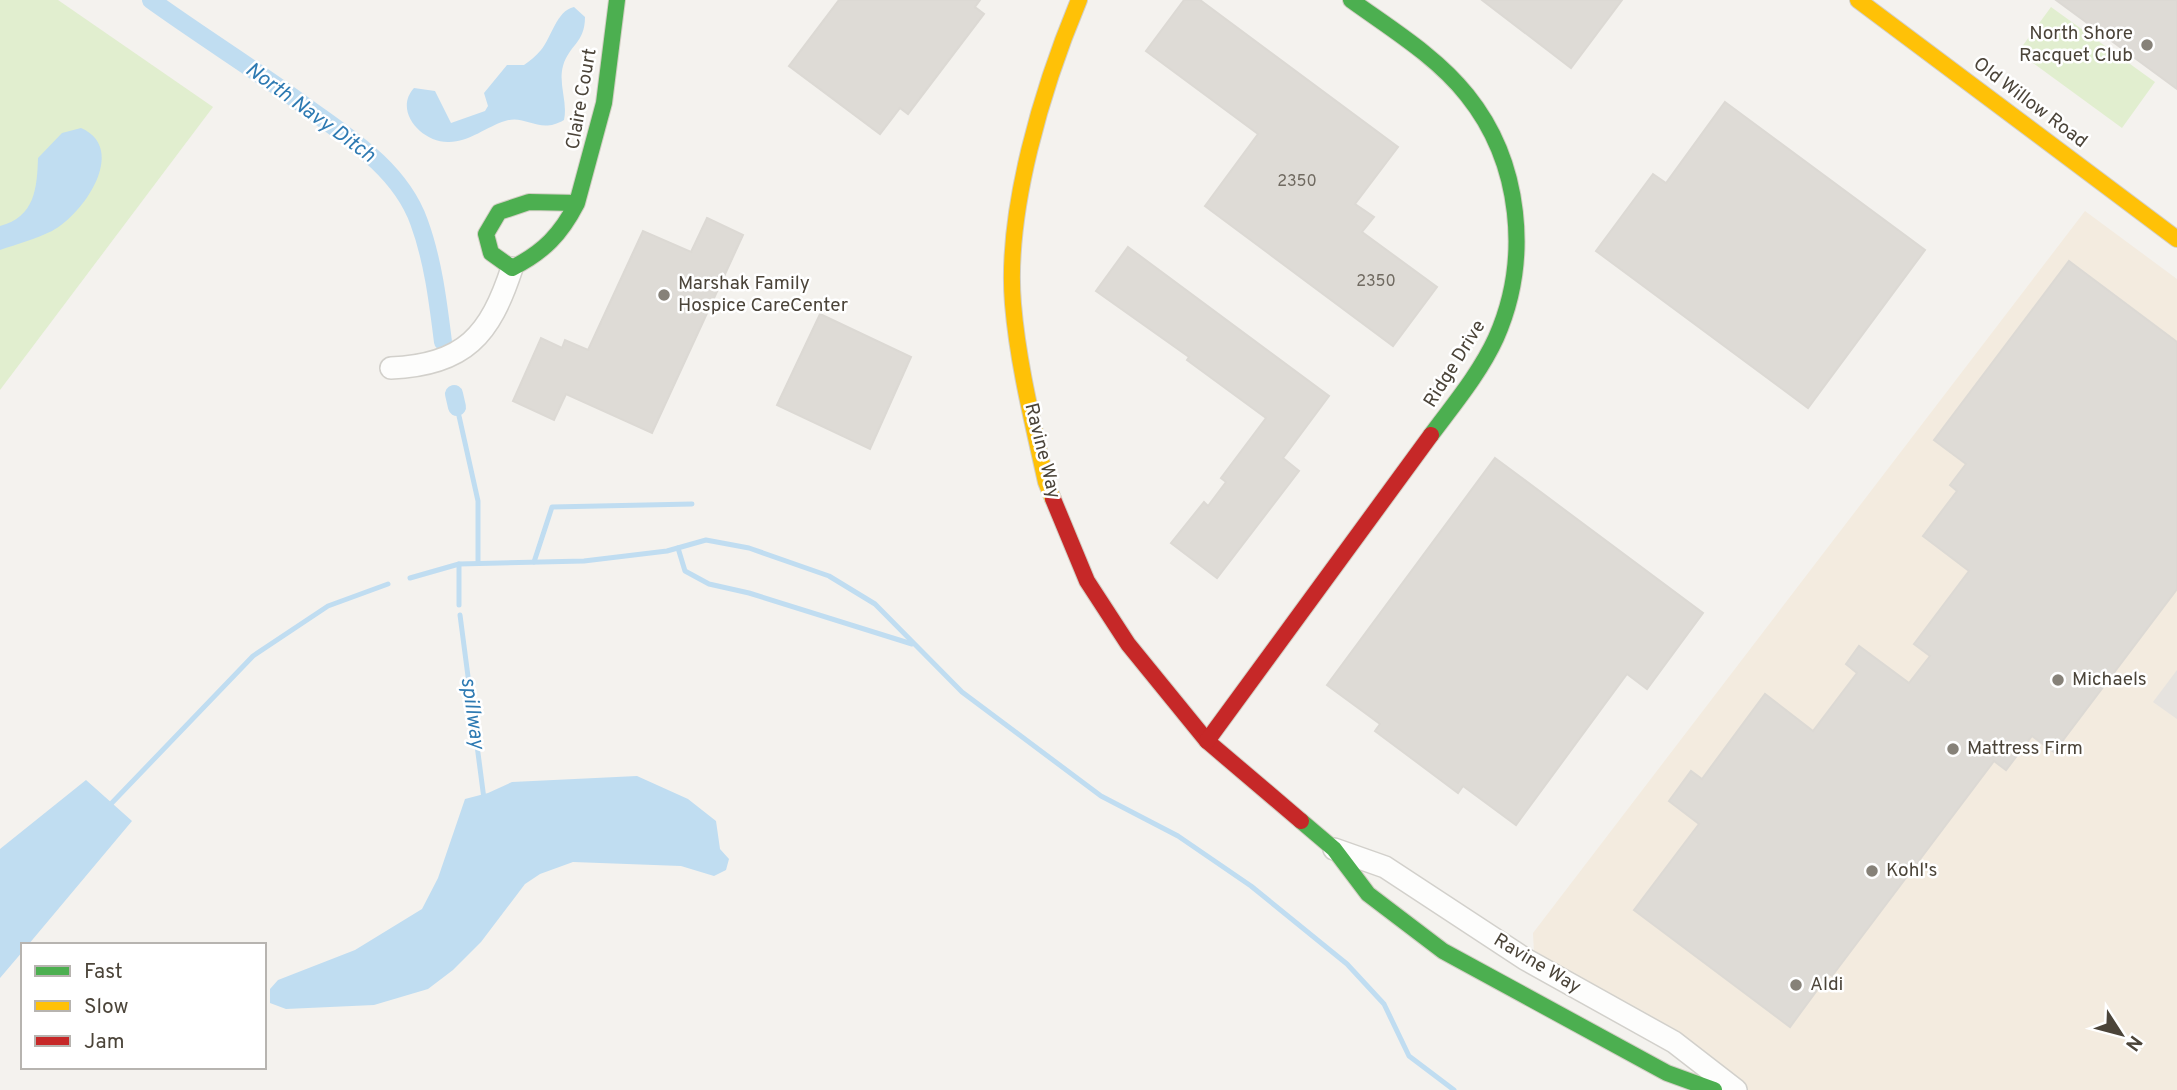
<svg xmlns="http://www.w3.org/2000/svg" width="2177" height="1090" font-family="Overpass,sans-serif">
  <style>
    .commercial { fill: #f3ebdf }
    .green { fill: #e1eecf }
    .parking { fill: #e6e3df }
    .water { fill: #c0ddf1 }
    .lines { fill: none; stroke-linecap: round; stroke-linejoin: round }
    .stream { stroke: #c0ddf1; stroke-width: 5 }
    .canal { stroke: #c0ddf1; stroke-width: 18 }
    .building { fill: #dedbd6; stroke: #dcd9d4; stroke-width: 2 }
    .street-casing { stroke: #d2d0cb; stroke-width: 24 }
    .fast-casing { stroke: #d3cfc5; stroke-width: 18 }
    .slow-casing { stroke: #d3cfc5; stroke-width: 18 }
    .jam-casing { stroke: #d3cfc5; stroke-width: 18 }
    .street { stroke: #fdfdfc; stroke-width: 21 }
    .fast { stroke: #4caf50; stroke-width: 16 }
    .slow { stroke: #ffc107; stroke-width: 16 }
    .jam { stroke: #c62828; stroke-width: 16 }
    .poi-dot { fill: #868178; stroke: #fff; stroke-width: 2.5 }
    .labels { text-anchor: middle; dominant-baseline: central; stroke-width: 5; stroke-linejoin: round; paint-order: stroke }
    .number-label { font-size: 16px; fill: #706a61 }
    .poi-label { font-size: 19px; fill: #4b4439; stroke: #fff; text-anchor: start }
    .street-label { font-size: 19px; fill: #4b4439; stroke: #fff }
    .water-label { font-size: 21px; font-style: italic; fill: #2e7ab2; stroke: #fff }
  </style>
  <rect width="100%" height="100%" fill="#f4f2ee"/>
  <polygon class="commercial" points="2085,211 2177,279 2177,1090 1747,1090 1679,1034 1534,954 1533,933"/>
  <g class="green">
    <polygon points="0,0 58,0 213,107 0,390"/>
    <polygon points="2051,7 2155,82 2122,128 2018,52"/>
  </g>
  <polygon class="parking" points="2177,670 2177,719 2153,702"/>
  <g class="water">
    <path d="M574 7 585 17C585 43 569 45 563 66 558 84 568 102 564 120 539 135 526 114 505 121 488 126 469 142 449 142 422 143 393 111 414 88L435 91 451 123 485 111 488 106 484 93 507 65H524C530 61 536 56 541 50 552 37 556 11 574 7Z"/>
    <path d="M81 128C129 149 83 215 52 231 36 239 17 244 0 250V226C35 217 37 188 38 158L62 133Z"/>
    <polygon points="637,776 688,799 716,821 720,849 729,859 726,870 714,876 681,866 573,862 540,874 525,884 481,942 453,970 428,989 374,1005 286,1009 270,1003 270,989 278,980 355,950 422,909 438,878 465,799 488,793 512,782"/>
    <polygon points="86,780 132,821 28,945 23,945 23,951 0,978 0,849"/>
  </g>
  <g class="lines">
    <g class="stream">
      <polyline points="457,407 478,501 478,562"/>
      <polyline points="678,548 685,571 709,584 749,593 912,644"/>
      <polyline points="534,562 552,507 692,504"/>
      <polyline points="459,564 459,605"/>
      <polyline points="410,578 459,564 584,561 667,551 706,540 749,548 829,576 875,604 962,692 1101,796 1178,836 1251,886 1347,964 1384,1004 1409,1056 1454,1090"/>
      <polyline points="460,615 484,799"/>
      <polyline points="107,808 253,656 328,606 388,584"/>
    </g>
    <g class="canal">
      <path d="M151 0C201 36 254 69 305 106 348 137 400 169 419 222 433 260 438 302 443 342"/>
      <polyline points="454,394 457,407"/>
    </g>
  </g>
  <g class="building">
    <polygon points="839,0 980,0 975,7 984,14 908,114 900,108 880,134 789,66"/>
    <polygon points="1184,0 1200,0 1398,147 1355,204 1374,217 1362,232 1437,287 1393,346 1205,206 1258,134 1146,51"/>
    <polygon points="1482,0 1622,0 1571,68"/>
    <polygon points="2056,0 2177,0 2177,89"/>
    <polygon points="1725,102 1925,250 1808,408 1596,251 1653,174 1666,183"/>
    <polygon points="707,218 743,235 652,433 566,394 554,420 513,401 541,338 562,348 565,340 588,350 643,231 691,252"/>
    <polygon points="1128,247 1329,396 1283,458 1299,471 1217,578 1171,543 1204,502 1208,506 1226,482 1221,478 1266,418 1187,360 1189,357 1096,291"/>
    <polygon points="2069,261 2177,342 2177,589 2054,752 2032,736 2006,770 1994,761 1832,976 1829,974 1790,1027 1634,910 1699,824 1669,801 1691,771 1702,779 1765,694 1813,731 1857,673 1846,664 1859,646 1909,683 1930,656 1914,644 1969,571 1923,536 1957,491 1950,485 1966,464 1934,440"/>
    <polygon points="820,314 911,357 870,449 777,405"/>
    <polygon points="1495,458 1703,613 1647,689 1627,674 1516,825 1463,786 1458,793 1375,731 1380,724 1327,685"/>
  </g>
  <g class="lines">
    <g class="street-casing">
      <g id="street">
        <path d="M391 368C465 365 490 335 512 268"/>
        <polyline points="1334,849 1385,867 1525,959 1674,1042 1736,1090"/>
      </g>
    </g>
    <g class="fast-casing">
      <g id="fast">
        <path d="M1351 0C1391 29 1436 56 1467 95 1521 162 1531 259 1496 338 1480 373 1454 404 1431 435"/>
        <path d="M577 203C561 234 544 252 512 268L491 253 486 234 499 212 529 202 577 203 604 103 617 0"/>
        <polyline points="1301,821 1334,849 1368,894 1443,951 1667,1073 1714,1090"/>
      </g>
    </g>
    <g class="slow-casing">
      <g id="slow">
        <polyline points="1858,0 2177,239"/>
        <path d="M1053 499 1046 482C1033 423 1018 364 1013 304 1005 211 1043 86 1079 0"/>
      </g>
    </g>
    <g class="jam-casing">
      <g id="jam">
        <polyline points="1053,499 1087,581 1128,644 1207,741 1301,821"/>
        <polyline points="1207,741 1431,435"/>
      </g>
    </g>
    <use href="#street" class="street"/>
    <use href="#fast" class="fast"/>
    <use href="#slow" class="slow"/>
    <use href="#jam" class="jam"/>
  </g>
  <g class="poi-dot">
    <circle cx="2147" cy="45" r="7"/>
    <circle cx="664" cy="295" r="7"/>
    <circle cx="2058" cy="680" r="7"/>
    <circle cx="1953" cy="749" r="7"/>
    <circle cx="1872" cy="871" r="7"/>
    <circle cx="1796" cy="985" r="7"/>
  </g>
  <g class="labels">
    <g class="number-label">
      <text x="1297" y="182">2350</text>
      <text x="1376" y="282">2350</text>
    </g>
    <g class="poi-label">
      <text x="2133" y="34" text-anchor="end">North Shore<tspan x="2133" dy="22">Racquet Club</tspan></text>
      <text x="678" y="284">Marshak Family<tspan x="678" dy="22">Hospice CareCenter</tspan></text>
      <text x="2072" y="680">Michaels</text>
      <text x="1967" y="749">Mattress Firm</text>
      <text x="1886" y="871">Kohl's</text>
      <text x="1810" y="985">Aldi</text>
    </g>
    <g class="street-label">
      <text transform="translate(582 99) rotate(-80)">Claire Court</text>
      <text transform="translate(2030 103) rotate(37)">Old Willow Road</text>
      <text transform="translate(1455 364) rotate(-58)">Ridge Drive</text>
      <text transform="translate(1042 451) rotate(76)">Ravine Way</text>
      <text transform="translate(1537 964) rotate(31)">Ravine Way</text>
    </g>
    <g class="water-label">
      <text transform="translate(310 113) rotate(36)">North Navy Ditch</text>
      <text transform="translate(472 713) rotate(82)">spillway</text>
    </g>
  </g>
  <rect x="21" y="943" width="245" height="126" fill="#ffffff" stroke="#b7b4b0" stroke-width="2"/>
  <rect x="35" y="966" width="35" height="10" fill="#4caf50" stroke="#b7b4b0" stroke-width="2"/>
  <text x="84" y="978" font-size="21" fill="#4b4439">Fast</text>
  <rect x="35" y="1001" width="35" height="10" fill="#ffc107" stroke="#b7b4b0" stroke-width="2"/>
  <text x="84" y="1013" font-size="21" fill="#4b4439">Slow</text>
  <rect x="35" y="1036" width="35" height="10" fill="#c62828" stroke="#b7b4b0" stroke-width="2"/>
  <text x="84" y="1048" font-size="21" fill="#4b4439">Jam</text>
  <g transform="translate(2121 1034) rotate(126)" stroke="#ffffff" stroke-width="5" paint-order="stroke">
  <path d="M0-5L12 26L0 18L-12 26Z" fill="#4b4439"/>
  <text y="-10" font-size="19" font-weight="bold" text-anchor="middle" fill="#4b4439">N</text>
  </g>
</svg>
